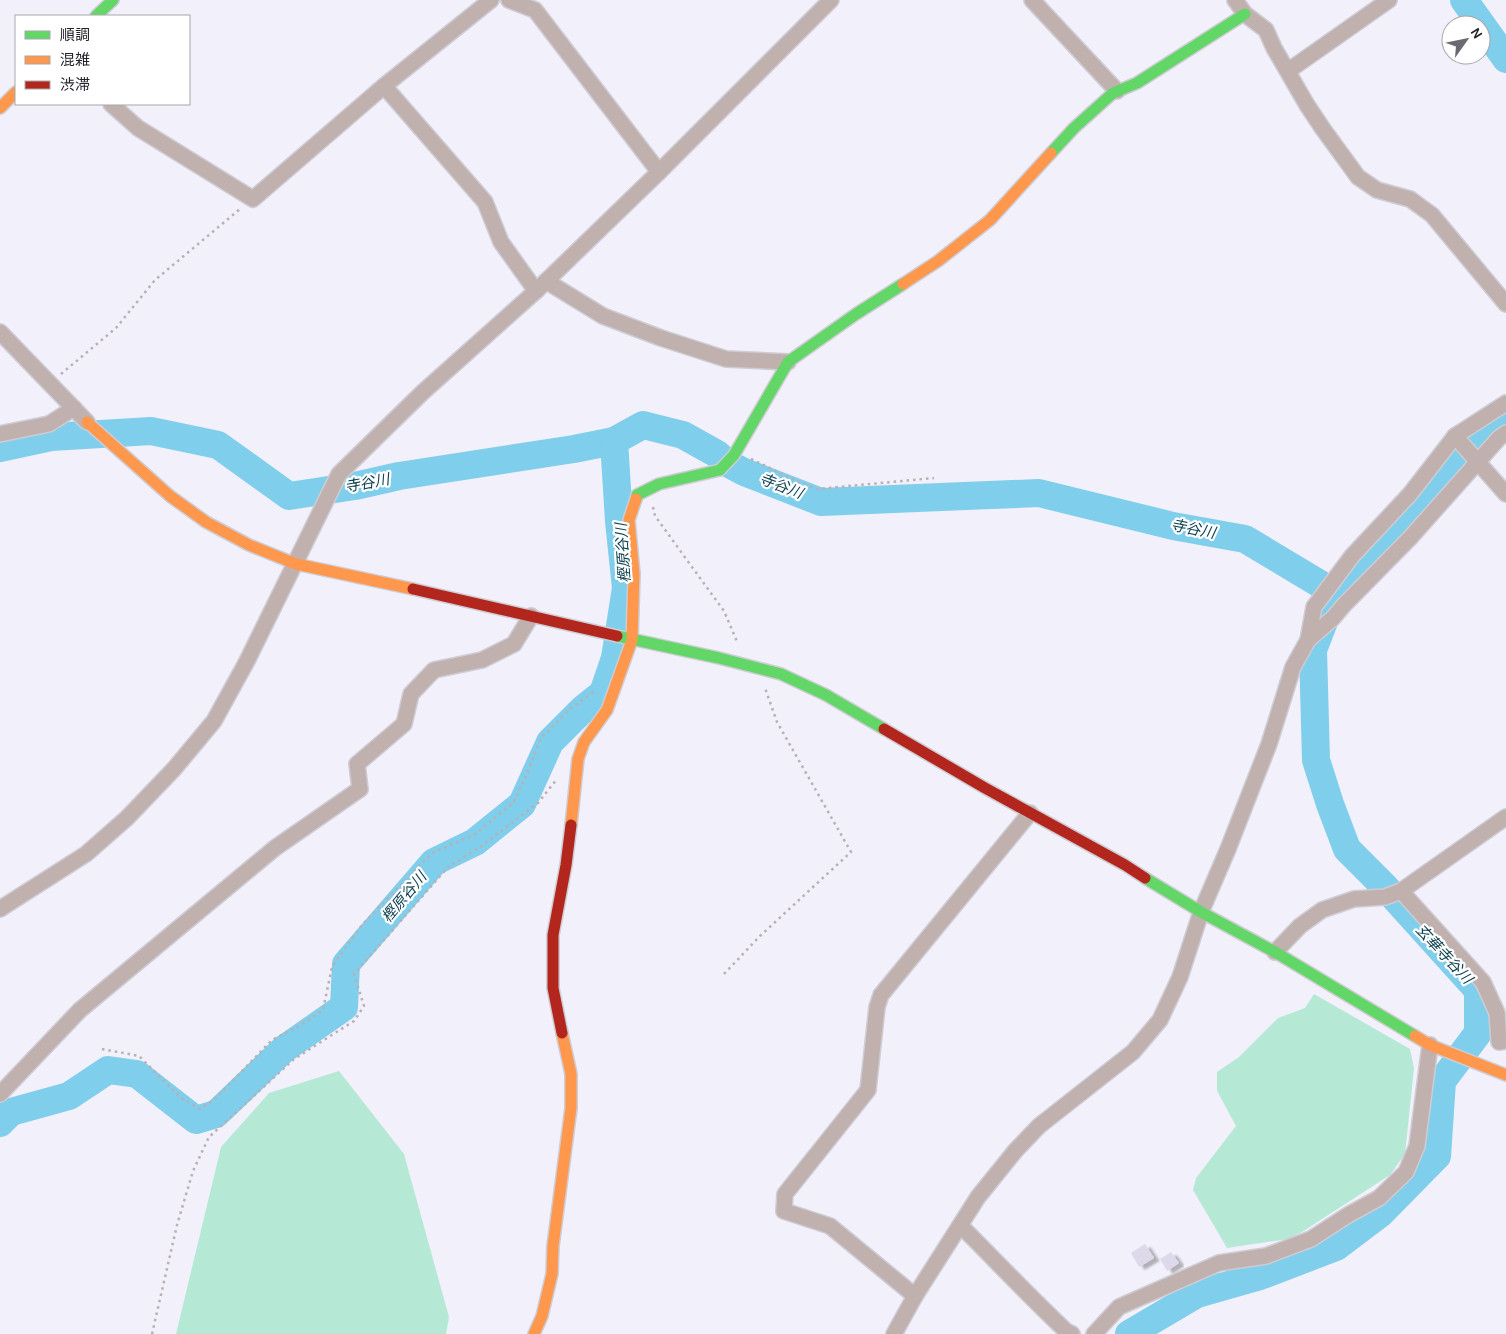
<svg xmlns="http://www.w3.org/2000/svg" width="1506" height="1334" font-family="Karla,'Noto Sans JP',sans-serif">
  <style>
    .green { fill: #b6e9d5 }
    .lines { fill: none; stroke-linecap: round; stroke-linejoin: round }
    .river { stroke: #7fceeb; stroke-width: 28 }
    .building { fill: #ddd9ea; filter: url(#shadow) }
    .street-casing { stroke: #ceccd4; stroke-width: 18 }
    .fast-casing { stroke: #ceccd4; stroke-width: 14 }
    .slow-casing { stroke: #ceccd4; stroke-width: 14 }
    .jam-casing { stroke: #ceccd4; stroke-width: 14 }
    .path { stroke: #baafb2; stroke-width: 2.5; stroke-dasharray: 2.5 4; stroke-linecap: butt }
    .street { stroke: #c0b0ae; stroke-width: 15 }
    .fast { stroke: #63d668; stroke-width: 11 }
    .slow { stroke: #ff974d; stroke-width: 11 }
    .jam { stroke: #b3261e; stroke-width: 11 }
    .labels { text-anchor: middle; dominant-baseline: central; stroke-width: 4.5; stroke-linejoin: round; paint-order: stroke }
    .water-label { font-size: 15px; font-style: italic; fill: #0f4251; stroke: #fff }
  </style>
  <defs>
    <filter id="shadow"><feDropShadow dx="5.5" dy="3" stdDeviation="1" flood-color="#0004"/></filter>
  </defs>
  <rect width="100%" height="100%" fill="#f2f0fa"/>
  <g class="green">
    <polygon points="1314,994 1410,1049 1414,1068 1405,1154 1390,1175 1302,1232 1288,1239 1227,1248 1193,1190 1196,1178 1236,1126 1217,1091 1217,1072 1239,1057 1278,1018 1305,1008"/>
    <polygon points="339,1071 404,1154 449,1317 446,1334 176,1334 221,1147 269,1093"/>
  </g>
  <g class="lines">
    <g class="river">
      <polyline points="1464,0 1506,59"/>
      <polyline points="0,448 51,437 151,431 218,445 289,496 355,486 399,476 574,449 614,441 643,425 683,435 717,454 727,463 744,472 821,502 1039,493 1173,526 1245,539 1335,593"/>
      <polyline points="0,1123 11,1112 69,1096 108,1070 137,1074 196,1120 216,1114 284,1049 344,1007 346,964 434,862 475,842 522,804 550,742 583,709 603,693 615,658 626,588 619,521 614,441"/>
      <polyline points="1129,1334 1197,1294 1260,1276 1336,1247 1381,1213 1437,1156 1442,1081 1478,1033 1478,990 1385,887 1347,849 1330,804 1316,760 1313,650 1335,593 1415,514 1482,433 1506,419"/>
    </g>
  </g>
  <g class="building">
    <polygon points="1145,1244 1154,1258 1139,1267 1131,1253"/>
    <polygon points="1171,1252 1179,1263 1167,1271 1160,1259"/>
  </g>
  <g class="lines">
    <g class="street-casing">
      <g id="street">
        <polyline points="509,0 535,10 659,172"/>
        <polyline points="1032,0 1117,91"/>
        <polyline points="1235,0 1245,14 1266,30 1274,48 1307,105 1323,129 1358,177 1377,190 1410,199 1432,215 1506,304"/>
        <polyline points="1288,71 1389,0"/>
        <polyline points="384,86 485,202 501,242 536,291"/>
        <polyline points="111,104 138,128 253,199 384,86 491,0"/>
        <polyline points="546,281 603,316 661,338 726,359 788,362"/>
        <polyline points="0,332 87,422"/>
        <polyline points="0,434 49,424 74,408"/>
        <polyline points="1455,436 1506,494"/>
        <polyline points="1308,640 1333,618 1344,605 1410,538 1499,438 1506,433"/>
        <polyline points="1401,891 1483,982 1497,1013 1499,1042 1506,1041"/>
        <polyline points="0,909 86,854 127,818 174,769 214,721 247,661 339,474 423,392 536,291 659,172 831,0"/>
        <polyline points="1275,952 1300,926 1322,910 1354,899 1385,897 1401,891 1506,817"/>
        <polyline points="0,1094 80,1010 275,848 360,789 357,764 404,724 411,694 434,670 482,660 514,644 531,616"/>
        <path d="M961 1226C996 1261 1030 1297 1066 1331L1072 1334"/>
        <polyline points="915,1296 830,1226 784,1211 785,1194 868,1090 877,1007 881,995 1030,813"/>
        <polyline points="894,1334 915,1296 978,1197 1016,1150 1039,1126 1133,1052 1160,1020 1180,977 1201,912 1228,849 1269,744 1293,667 1308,640 1314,607 1352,556 1410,494 1455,436 1506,403"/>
        <polyline points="1094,1334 1119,1307 1219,1263 1266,1256 1311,1239 1348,1215 1379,1198 1406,1172 1417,1146 1430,1045"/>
      </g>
    </g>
    <g class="fast-casing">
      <g id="fast">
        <polyline points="96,16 113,0"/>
        <polyline points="1051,153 1074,128 1113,93 1137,83 1245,14"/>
        <polyline points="636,499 637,495 659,484 720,470 734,455 788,362 856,314 903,284"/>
        <polyline points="617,636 719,658 781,674 826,695 884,729"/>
        <polyline points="1145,878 1201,912 1275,952 1415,1036"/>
      </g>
    </g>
    <g class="slow-casing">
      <g id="slow">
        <polyline points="0,108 16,92"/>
        <polyline points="903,284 938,261 990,220 1051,153"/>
        <polyline points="87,422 170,496 206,522 249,545 296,564 413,589"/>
        <polyline points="571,825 578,759 584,742 607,710 632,640 634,574 629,520 636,499"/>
        <polyline points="1415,1036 1430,1045 1506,1075"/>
        <polyline points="534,1334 542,1316 552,1274 553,1246 571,1108 571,1074 562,1033"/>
      </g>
    </g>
    <g class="jam-casing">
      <g id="jam">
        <polyline points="413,589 617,636"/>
        <polyline points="884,729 985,788 1125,865 1145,878"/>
        <polyline points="562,1033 553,988 553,935 566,865 571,825"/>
      </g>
    </g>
    <g class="path">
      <polyline points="61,374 116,328 155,280 240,209"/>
      <polyline points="751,459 801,483 817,489 934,478"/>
      <polyline points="653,507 655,516 724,611 738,644"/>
      <polyline points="724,974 760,936 851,852 777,722 765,688"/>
      <polyline points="102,1049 139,1056 181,1098 200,1109 215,1099 272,1040 299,1026 323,1010 332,967 362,925 432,853 474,835 513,803 526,776 541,738 571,708 592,693 594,691"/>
      <polyline points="152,1334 177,1225 193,1171 209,1137 294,1059 354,1021 364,1006 354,974 448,867 480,847 538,803 557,779"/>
    </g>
    <use href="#street" class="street"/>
    <use href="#fast" class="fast"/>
    <use href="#slow" class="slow"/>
    <use href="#jam" class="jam"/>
  </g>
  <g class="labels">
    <g class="water-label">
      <text transform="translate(367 483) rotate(-10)">寺谷川</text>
      <text transform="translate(781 486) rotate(21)">寺谷川</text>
      <text transform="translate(1193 529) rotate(11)">寺谷川</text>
      <text transform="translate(623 553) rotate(-94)">樫原谷川</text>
      <text transform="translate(404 897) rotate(-50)">樫原谷川</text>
      <text transform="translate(1444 954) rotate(47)">玄華寺谷川</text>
    </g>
  </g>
  <rect x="15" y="15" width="175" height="90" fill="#ffffff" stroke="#a7a7a9"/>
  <rect x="25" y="31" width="25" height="8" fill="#63d668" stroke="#a7a7a9"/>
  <text x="60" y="40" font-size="15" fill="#232229">順調</text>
  <rect x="25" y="56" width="25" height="8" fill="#ff974d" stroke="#a7a7a9"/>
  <text x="60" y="65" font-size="15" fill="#232229">混雑</text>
  <rect x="25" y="81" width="25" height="8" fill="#b3261e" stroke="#a7a7a9"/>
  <text x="60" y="90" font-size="15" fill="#232229">渋滞</text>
  <g transform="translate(1466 40) rotate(57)"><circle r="24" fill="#ffffff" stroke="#a7a7a9"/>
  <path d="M0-4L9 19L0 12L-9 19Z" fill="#6b6a72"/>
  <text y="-8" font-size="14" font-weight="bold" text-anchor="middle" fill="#232229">N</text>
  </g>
</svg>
